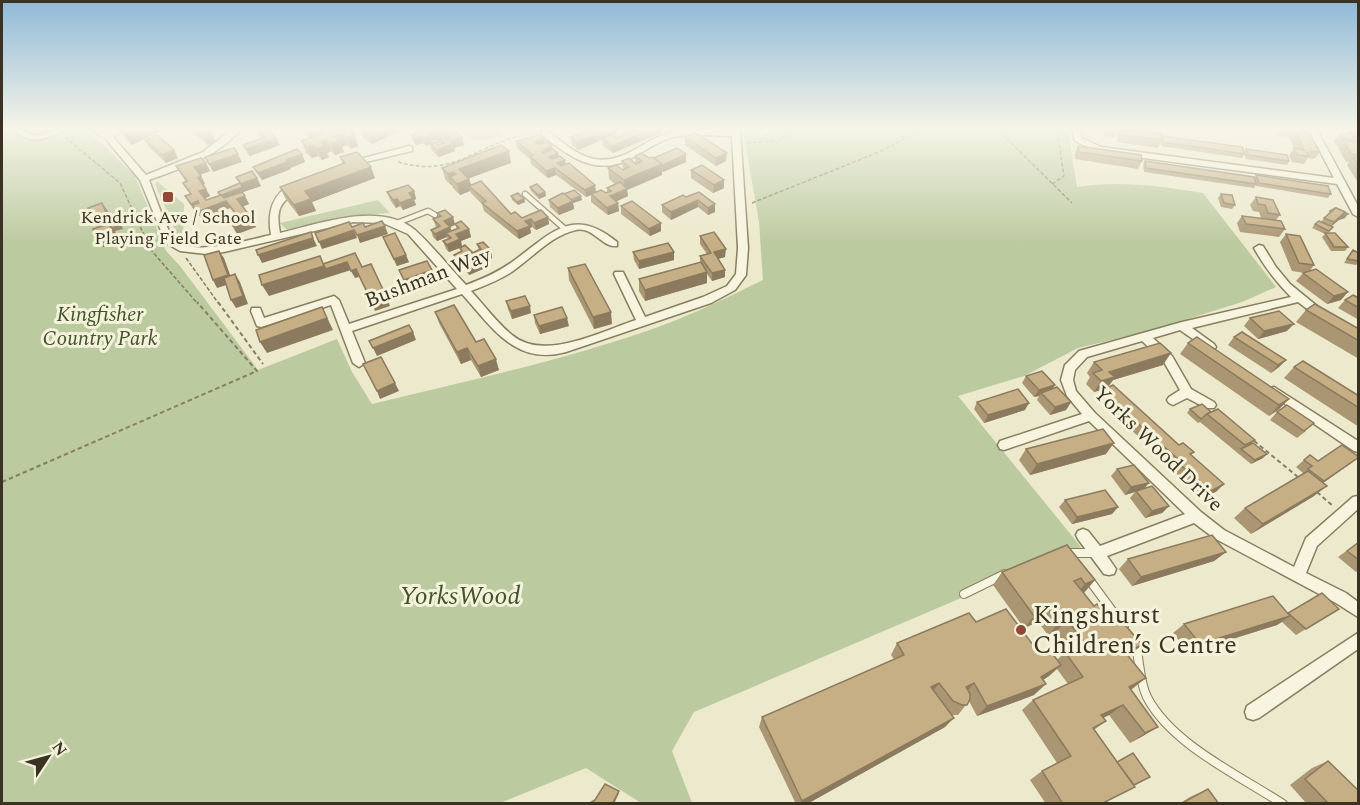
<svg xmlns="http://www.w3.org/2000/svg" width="1360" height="805" font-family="Spectral,serif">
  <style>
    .green { fill: #bccaa0 }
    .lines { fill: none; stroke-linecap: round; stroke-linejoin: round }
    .service-far1-casing { stroke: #887e61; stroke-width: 7 }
    .service-casing { stroke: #887e61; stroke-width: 10 }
    .minor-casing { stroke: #887e61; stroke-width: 3 }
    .path-far1 { stroke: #887e61; stroke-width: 1.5; stroke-dasharray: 4 2; stroke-linecap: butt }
    .path { stroke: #887e61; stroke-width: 2; stroke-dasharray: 4.5 3; stroke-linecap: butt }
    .service-far1 { stroke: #f7f5df; stroke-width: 4.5 }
    .service { stroke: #f7f5df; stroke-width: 8 }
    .minor { fill: #f7f5df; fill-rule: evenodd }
    .wall { fill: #aa9672; fill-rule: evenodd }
    .shaded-wall { fill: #8b7a5d }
    .building { fill: #c6ae85; stroke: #8b7a5d; stroke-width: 1.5 }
    .poi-dot { fill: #924836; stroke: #f4f2db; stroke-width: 2 }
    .labels { text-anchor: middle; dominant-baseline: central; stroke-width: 6; stroke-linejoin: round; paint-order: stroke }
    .far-poi-label { font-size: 18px; fill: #3a3323; stroke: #f4f2db }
    .street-label { font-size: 21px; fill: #3a3323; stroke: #f4f2db }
    .park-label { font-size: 21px; font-style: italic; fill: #41542b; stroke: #f4f2db }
    .near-park-label { font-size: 26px; font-style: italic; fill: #41542b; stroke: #f4f2db }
    .near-poi-label { font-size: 26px; fill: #3a3323; stroke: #f4f2db; text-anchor: start }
  </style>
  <rect width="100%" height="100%" fill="#ece9cc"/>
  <g class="green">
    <path d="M2 130H81L96 138 135 176 166 251 180 266 258 370 337 339 352 372 372 404C468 381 565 360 658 327 694 314 728 297 763 280L759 222 743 130H757L760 137 776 130H1068L1077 187C1118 180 1162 186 1203 193L1276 287 1242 302 1153 330 1078 348 1024 376 958 396 1081 547 694 712 672 751 692 803H641L586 768 500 803 2 804Z"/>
    <path d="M457 130H500L505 133C483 144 477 142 457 130Z"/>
    <polygon points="157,181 184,204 183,238 176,233 155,184"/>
    <polygon points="378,200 390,213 345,216 287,230 280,223"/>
  </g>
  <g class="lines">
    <g class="service-far1-casing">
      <g id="service-far1">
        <path d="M18 130C31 142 45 137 60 130"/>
        <polyline points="525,194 566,230"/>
        <polyline points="397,223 428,211 435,215"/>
      </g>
    </g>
    <g class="service-casing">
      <g id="service">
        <polyline points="1066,553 1094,553"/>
        <polyline points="1088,578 1124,627"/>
        <polyline points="964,594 1005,574"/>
        <path d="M1135 643C1140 660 1139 681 1147 697 1171 744 1240 776 1283 804"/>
      </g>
    </g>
    <g class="minor-casing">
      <g id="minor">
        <path d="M91 130H103L108 133 113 130H124L113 137 146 175 203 152 231 130H240C216 158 182 168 149 180 154 192 167 233 175 240 193 257 248 240 271 235 267 213 272 192 295 183L300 186C282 204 275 205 280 233 319 224 380 201 415 230 433 246 449 267 466 285 482 279 498 272 512 262 551 234 572 205 617 242V246C602 248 593 226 576 230 552 235 533 257 513 271 500 280 486 285 471 291 484 305 497 323 512 335 544 362 602 331 636 320L614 274 615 272H623L645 317 703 297 727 286 736 274 738 248 732 136C711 136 687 132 667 139 652 144 640 155 626 161 593 175 567 155 542 135V131H548C578 155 597 171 634 150 645 144 655 137 667 134 690 128 718 130 740 130L748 248 746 275 735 290 711 303 566 352C515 366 492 327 462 294L352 331 365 363 359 367 353 363 331 305 261 327 257 326 251 311 252 308H260L264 318 334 296 339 300 349 324 457 289 408 234 383 223 353 222 224 252 206 254 180 251 166 243 140 180 105 138Z"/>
        <polygon points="1072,130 1080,130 1082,138 1101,147 1334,178 1309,130 1317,130 1358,206 1358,217 1353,214 1337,184 1099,152 1075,141"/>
        <polygon points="409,146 412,147 412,151 349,166 345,163"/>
        <path d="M1259 245 1263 246 1276 267 1290 284 1328 315 1323 319 1319 318 1298 302 1192 328 1214 344 1216 347 1214 350 1210 351 1180 330 1153 338 1172 356 1191 389 1214 402 1216 405 1214 408H1206L1187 398 1173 405 1169 403 1167 400 1169 397 1180 390 1164 362 1142 341 1087 357 1075 370 1073 380 1076 391 1095 413 1201 512 1224 530 1294 567 1306 538 1353 497 1358 496V509L1317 546 1306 573 1346 593 1358 602V617L1336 603 1214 538 1194 523 1107 556 1116 569 1114 574 1109 575 1104 574 1078 539 1076 535 1078 531 1083 529 1088 531 1100 546 1185 514 1089 421 1004 450 1000 449 998 445 1000 441 1082 414 1067 396 1061 380 1065 365 1079 351 1182 322 1291 297C1276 282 1264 266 1254 248Z"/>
        <polygon points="1274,387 1358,441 1358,452 1354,451 1270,394 1268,391 1270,388"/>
        <polygon points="1358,633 1358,649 1259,718 1253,720 1247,718 1245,712 1247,706"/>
      </g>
    </g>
    <g class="path-far1">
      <polyline points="998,130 1072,203"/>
      <polyline points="521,134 528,130"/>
      <polyline points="65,137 120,183 151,250 198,304"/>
      <polyline points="747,143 779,140 794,130"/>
      <path d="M398 162C457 180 481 139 535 133"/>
      <polyline points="1052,184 1064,176 1057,130"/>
      <polyline points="752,203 884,150 920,130"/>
      <polyline points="186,258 219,304"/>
    </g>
    <g class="path">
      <polyline points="218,302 263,364"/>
      <polyline points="1254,441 1298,477"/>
      <polyline points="2,482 257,371 197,302"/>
      <polyline points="1317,492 1333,506"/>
    </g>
    <use href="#service-far1" class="service-far1"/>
    <use href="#service" class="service"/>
    <use href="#minor" class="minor"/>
  </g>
  <g class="wall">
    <polygon points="121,130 162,130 132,145 127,140"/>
    <polygon points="190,130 210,130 216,142 208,145"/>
    <polygon points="254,130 269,130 280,145 250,156 247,153 243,145 262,138"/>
    <polygon points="324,130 325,133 353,130 358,146 351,149 347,145 342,147 344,152 335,155 331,151 327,153 329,157 322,160 318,156 312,158 306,153 301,141 310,138 302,131"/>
    <polygon points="360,130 401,130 372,144 362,137"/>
    <path d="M422 130H453L454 132 462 137 464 145 454 148 455 151 439 157 432 151 430 144 426 146 423 143 416 145 413 142 411 135ZM435 140 438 143 441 142V144L438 145 431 143V141Z"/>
    <polygon points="589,130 617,130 617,134 613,136 616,138 634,130 661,130 661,133 613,153 603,146 602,140 578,150 572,145 571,137"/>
    <polygon points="1103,130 1117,130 1114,137 1104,136"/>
    <polygon points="1120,130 1138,130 1161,137 1162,136 1244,152 1246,149 1289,161 1287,165 1246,159 1244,154 1242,158 1161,146 1161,143 1158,148 1118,142 1117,135"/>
    <polygon points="1277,130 1293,130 1288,137 1279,136"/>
    <polygon points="1293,130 1303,130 1320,152 1314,159 1308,158 1304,164 1292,162 1289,156 1294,148 1295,149 1289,136"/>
    <polygon points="1348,130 1359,130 1359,184 1347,165 1349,162 1346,162 1338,148 1339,146 1337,146 1334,141 1340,134 1346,133"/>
    <polygon points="685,137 726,161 716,166 685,145"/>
    <polygon points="544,139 545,142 552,145 552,150 558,153 558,156 566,164 595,185 596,192 606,193 607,193 607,188 615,184 609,179 608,168 623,169 622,161 635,163 635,156 649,158 686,154 686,162 663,172 662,171 662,175 627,190 628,196 616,201 618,203 619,211 608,215 591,202 591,195 586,197 556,175 548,178 531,164 530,159 517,148 516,141"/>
    <polygon points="145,140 178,158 166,163 149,147"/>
    <polygon points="1078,146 1142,161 1138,169 1075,159 1075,153"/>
    <polygon points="302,154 305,162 290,168 291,169 262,180 257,174 253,167"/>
    <polygon points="340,157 375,178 312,202 316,211 299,216 285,198 280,187 343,164"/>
    <polygon points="1145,161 1254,178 1256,175 1331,194 1328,198 1256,186 1256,185 1254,188 1144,172 1143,165"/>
    <polygon points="206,163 210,171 200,175 205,184 203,185 210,196 205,198 206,200 220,195 218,192 240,184 236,177 261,186 242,192 249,204 243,206 252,219 256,227 237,234 230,222 238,218 230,208 202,219 196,211 195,212 185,196 190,194 183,183 186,182 176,166"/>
    <polygon points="511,163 469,178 471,185 511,214 522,218 548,217 549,224 536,230 532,227 530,228 531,233 519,239 484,211 482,204 471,193 470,191 460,195 453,188 452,185 451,185 445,179 442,168"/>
    <polygon points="691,170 724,180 724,188 713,193 691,178"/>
    <polygon points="530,187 545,192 546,196 539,199 531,191"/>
    <polygon points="414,191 416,199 414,200 416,205 403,210 400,206 396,208 390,200 387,192"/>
    <polygon points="699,192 715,212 708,215 698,207 671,220 662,212 662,205 686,197"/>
    <polygon points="1221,194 1235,205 1232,209 1221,207 1218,198"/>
    <polygon points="511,196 524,199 525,202 518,205 512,200"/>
    <polygon points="1256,197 1280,215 1276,220 1285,229 1279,237 1240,232 1237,223 1242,216 1261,218 1259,212 1253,211 1250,205"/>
    <polygon points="549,200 582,200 573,203 574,209 559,215 550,207"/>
    <polygon points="621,206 661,223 661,231 650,236 621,214"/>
    <polygon points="1330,211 1345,218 1339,220 1331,226 1330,231 1328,233 1348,247 1345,251 1331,251 1322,237 1325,234 1312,228 1315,224 1321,222"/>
    <polygon points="437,213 453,217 455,225 450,227 452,231 457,229 455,224 469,229 471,237 461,241 462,247 472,253 479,250 477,244 491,250 492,258 482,263 483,269 469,275 466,271 463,263 469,260 469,258 458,262 455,258 454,255 461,251 460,248 449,252 446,249 443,241 448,239 447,237 437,241 433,237 431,230 436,227 433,219 439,217"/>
    <polygon points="1286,234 1314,265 1309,272 1341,300 1327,304 1296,281 1303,273 1305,273 1292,271 1280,242"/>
    <polygon points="700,236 725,257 718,259 725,277 712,281 707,274 707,283 645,301 639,291 639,279 700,262 700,256 707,254 700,244"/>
    <polygon points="383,237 409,262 397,266 386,245"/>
    <polygon points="1353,250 1359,253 1359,264 1357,264 1356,265 1344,263"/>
    <polygon points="633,252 674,252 674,260 639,269 634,260"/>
    <polygon points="568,268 612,324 594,329 569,280"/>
    <polygon points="1359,298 1359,320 1338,308 1345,300"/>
    <polygon points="506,301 531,313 512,319 508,309"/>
    <polygon points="1306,310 1359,329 1359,359 1296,322"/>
    <polygon points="435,312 476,342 499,370 481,377 471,360 461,364 439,323"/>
    <polygon points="534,315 569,326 540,334 535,323"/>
    <polygon points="1250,318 1287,331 1258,339 1244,326"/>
    <polygon points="1234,337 1286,360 1279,367 1271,373 1228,345"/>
    <polygon points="1188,343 1289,399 1278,410 1269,416 1180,354"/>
    <polygon points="1094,362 1163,365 1113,380 1108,387 1179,445 1194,452 1191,455 1217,491 1204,498 1170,468 1172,467 1096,398 1102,390 1094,392 1086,384 1090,377 1087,373"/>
    <polygon points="1294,367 1359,396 1359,427 1284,378"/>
    <polygon points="1026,376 1052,389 1071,402 1066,410 1050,415 1037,400 1039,396 1034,397 1022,383"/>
    <polygon points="977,402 1025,410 984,423 974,409"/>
    <polygon points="1202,404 1252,444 1263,458 1251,464 1200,422 1198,423 1187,413 1190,409"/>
    <polygon points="1277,412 1306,431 1297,438 1270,420"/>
    <polygon points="1026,449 1106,454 1030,475 1019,460"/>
    <polygon points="1359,457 1323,483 1314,496 1251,534 1234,518 1245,508 1300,476 1303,473 1296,467 1304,460 1318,461"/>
    <polygon points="1117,469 1144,489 1169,506 1162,513 1145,518 1130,498 1135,492 1125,495 1111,476"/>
    <polygon points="1065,500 1118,507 1112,514 1072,524 1059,507"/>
    <polygon points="1359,542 1359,570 1356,572 1338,557"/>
    <polygon points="1067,545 1095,580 1083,593 1094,606 1113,623 1142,645 1128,656 1131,690 1158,727 1130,743 1109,715 1103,718 1106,721 1094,730 1135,787 1102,804 1046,804 1030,780 1042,771 1057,763 1022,710 1033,700 1068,684 1057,669 1049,676 1043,680 1034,695 977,716 969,701 958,715 952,715 945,727 807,804 796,804 759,727 762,717 894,659 891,655 897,643 976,622 1039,653 1057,660 1065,652 1069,650 1056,632 1048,635 1038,622 1024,628 993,585 1002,572"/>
    <polygon points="1226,552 1214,561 1132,586 1119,569 1128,559"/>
    <polygon points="1339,609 1296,635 1282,622 1277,625 1188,653 1173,633 1184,624"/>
    <polygon points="1328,761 1359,804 1307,804 1290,785 1312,768"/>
    <polygon points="1208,789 1219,804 1179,804 1190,797"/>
  </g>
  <g class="shaded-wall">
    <polygon points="132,130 162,130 132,145 125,134"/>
    <polygon points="309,130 324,130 326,135 313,140"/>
    <polygon points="353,130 358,146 351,149 347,138 350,131"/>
    <polygon points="382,130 401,130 372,144 369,136"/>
    <polygon points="607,130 617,130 617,134 604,139 602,138 602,140 578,150 577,142"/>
    <polygon points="649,130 661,130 661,133 613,153 612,146"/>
    <polygon points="210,131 216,142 208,145 202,134"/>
    <polygon points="433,132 435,140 431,141 432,144 426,146 423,138 427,134"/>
    <polygon points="343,134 347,145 342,147 344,152 335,155 331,144 335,137"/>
    <polygon points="442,134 444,141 440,140 441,142 438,143 436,136"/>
    <polygon points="421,136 423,143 416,145 414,138"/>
    <polygon points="462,137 464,145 454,148 455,151 439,157 436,150 450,141"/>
    <polygon points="276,138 280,145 250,156 246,149"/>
    <polygon points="544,139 545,146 536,150 535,142"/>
    <polygon points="326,140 331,151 327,153 329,157 322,160 317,149 321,142"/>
    <polygon points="313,145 318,156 312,158 307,147"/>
    <polygon points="552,145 553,153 543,159 542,152"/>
    <polygon points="174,150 178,158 166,163 162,155"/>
    <polygon points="509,151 511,163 462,181 459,169"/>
    <polygon points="558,153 559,161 550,164 549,157"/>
    <polygon points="727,153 726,161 716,166 716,158"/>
    <polygon points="238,154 242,162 213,172 209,164"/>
    <polygon points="302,154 305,162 290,168 291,169 262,180 258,173"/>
    <polygon points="686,154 686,162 663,172 663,165"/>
    <polygon points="565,160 566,167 558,171 557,163"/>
    <polygon points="206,163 210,171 199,175 194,167"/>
    <polygon points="662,164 662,175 627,190 628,196 611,204 610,196 625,190 624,180"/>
    <polygon points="371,167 375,178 312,202 316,211 299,216 294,205 305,191"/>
    <polygon points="555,168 556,175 548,178 546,171"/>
    <polygon points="453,172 456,182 450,177 452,185 451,185 448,174"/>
    <polygon points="201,176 205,184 202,185 198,178"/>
    <polygon points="257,178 261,186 223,199 221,196 243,187 241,184"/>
    <polygon points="469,179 472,188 469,186 470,191 460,195 457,184"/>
    <polygon points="724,180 724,188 713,193 714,185"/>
    <polygon points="595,185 596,193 586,197 585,190"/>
    <polygon points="206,189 210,196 204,199 199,191"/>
    <polygon points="414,191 416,199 414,200 416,205 403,210 400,203 409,193"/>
    <polygon points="545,192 546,196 539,199 538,195"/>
    <polygon points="245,196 249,204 241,207 237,199"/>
    <polygon points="581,196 582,200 573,203 574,209 559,215 558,208"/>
    <polygon points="397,199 400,206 396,208 393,200"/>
    <polygon points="524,199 525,202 518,205 517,202"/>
    <polygon points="698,200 698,207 671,220 671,212"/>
    <polygon points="198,201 202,209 193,205 196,211 195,212 191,204"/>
    <polygon points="226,201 230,208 202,219 197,212"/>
    <polygon points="102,203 108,211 112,222 97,227 92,220"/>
    <polygon points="618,203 619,211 608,215 607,208"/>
    <polygon points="715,204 715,212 708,215 708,208"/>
    <polygon points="1345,212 1348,214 1345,218 1339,220 1327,230 1334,222"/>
    <polygon points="116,214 119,218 123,229 115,231 119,242 103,247 97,240"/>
    <polygon points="453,217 455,225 450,227 453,234 446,233 447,237 437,241 435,234 444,221"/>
    <polygon points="548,217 549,224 536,230 534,223"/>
    <polygon points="252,219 256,227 237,234 233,226"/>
    <polygon points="531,219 532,227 530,228 531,233 519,239 517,231 525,221"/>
    <polygon points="661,223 661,231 650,236 649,229"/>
    <polygon points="385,226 388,234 360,243 357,235"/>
    <polygon points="469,229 471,237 461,241 462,247 449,252 447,245 456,234"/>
    <polygon points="354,230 357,238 322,249 319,242"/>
    <polygon points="313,238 317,246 262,263 258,255"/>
    <polygon points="726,249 725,257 713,260 714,252"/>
    <polygon points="491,250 492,258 482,263 483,269 469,275 467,267 477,256"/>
    <polygon points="219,251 224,258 233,283 217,288 213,280"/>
    <polygon points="472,252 473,256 468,255 469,258 458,262 457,258"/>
    <polygon points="674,252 674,260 639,269 639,261"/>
    <polygon points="406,255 409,262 397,266 394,259"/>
    <polygon points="347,262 351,270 269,296 262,285 324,266 326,269"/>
    <polygon points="356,269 359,277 355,278 351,271"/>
    <polygon points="432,270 435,278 407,288 404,280"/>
    <polygon points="725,270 725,277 712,281 712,273"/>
    <polygon points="707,272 707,283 645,301 645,290"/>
    <polygon points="235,274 240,282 248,304 236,308 231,300"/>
    <polygon points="1348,292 1341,300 1327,304 1334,296"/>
    <polygon points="387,298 390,306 375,311 372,303"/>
    <polygon points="530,306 531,313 512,319 511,311"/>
    <polygon points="322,307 333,330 267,353 260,342"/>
    <polygon points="611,312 612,324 594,329 593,317"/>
    <polygon points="567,318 569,326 540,334 539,326"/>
    <polygon points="1294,324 1287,331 1258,339 1264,331"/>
    <polygon points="413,332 416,340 377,356 373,348"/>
    <polygon points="467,348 471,360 461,364 457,352"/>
    <polygon points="1171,353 1163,365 1113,380 1107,388 1094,392 1101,381 1109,372"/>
    <polygon points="496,359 499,370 481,377 478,366"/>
    <polygon points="1286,360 1279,367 1271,373 1278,365"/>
    <polygon points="395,383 399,391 380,399 377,391"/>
    <polygon points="1055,385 1050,393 1041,393 1039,396 1034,397 1039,390"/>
    <polygon points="1289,399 1278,410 1269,416 1279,405"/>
    <polygon points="1071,402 1066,410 1050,415 1055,407"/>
    <polygon points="1029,403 1025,410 984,423 988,415"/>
    <polygon points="1114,443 1106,454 1030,475 1037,464"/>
    <polygon points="1267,454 1263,458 1251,464 1255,460"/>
    <polygon points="1359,457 1350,464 1316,488 1324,481"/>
    <polygon points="1149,483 1143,490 1136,491 1135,492 1125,495 1131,487"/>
    <polygon points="1224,484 1217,491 1204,498 1211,491"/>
    <polygon points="1327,486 1314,496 1251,534 1263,524"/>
    <polygon points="1169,506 1162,513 1145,518 1152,511"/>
    <polygon points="1118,507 1112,514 1072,524 1077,517"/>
    <polygon points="1226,552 1214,561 1132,586 1141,577"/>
    <polygon points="1095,580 1084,593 1074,597 1085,584"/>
    <polygon points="1049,610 1038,622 1024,628 1034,616"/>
    <polygon points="1290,616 1277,625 1188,653 1200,644"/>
    <polygon points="1067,620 1056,632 1048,635 1059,623"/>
    <polygon points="1142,645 1128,656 1125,652"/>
    <polygon points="1061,665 1049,676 1030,688 1041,677"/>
    <polygon points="1146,678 1132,689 1115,697 1129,687"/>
    <polygon points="939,683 931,694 931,687"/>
    <polygon points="974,683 965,694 966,687"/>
    <polygon points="1046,684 1034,695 977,716 987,706"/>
    <polygon points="1123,705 1109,715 1088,725 1101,715"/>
    <polygon points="954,718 945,727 807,804 800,804 802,801"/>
    <polygon points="1158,727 1143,736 1130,743 1145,733"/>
    <polygon points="619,791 619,793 614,804 612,804"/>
  </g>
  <g class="building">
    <polygon points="121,130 132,130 125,134"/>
    <polygon points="198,130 210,130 210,131 202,134"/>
    <polygon points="258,130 269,130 276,138 246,149 243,145 265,137"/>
    <polygon points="331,130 352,130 350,131 354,135 347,138 343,134 335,137 340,141 331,144 326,140 321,142 324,146 317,149 313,145 307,147 301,141"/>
    <polygon points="360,130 382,130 369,136"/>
    <polygon points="422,130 438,130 442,134 436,136 433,132 427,134 429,136 423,138 421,136 414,138 411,135"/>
    <polygon points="589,130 607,130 577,142 571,137"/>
    <polygon points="634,130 649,130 612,146 602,138 611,135 616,138"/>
    <polygon points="1121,130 1138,130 1161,134 1162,140 1122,135"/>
    <polygon points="1295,130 1303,130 1308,132 1320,152 1311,151 1307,153 1309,156 1297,155 1294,148 1304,150"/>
    <polygon points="1350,130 1359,130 1359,136 1354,136 1352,137 1354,140 1343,138 1340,134 1352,133"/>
    <polygon points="455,131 462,137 450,141 453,144 436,150 430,143 435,142 438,145 444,143 440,140 454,137 449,133"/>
    <polygon points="696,133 727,153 716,158 685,137"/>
    <polygon points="157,135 174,150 162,155 145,140"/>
    <polygon points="539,135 544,139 535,142 539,145 547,142 552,145 542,152 543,153 553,149 558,153 549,157 552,159 560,156 565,160 557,163 561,166 569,163 595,185 585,190 555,168 546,171 530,156 533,155 516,141"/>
    <polygon points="1162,136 1242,147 1245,154 1163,142"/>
    <polygon points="1343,140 1358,142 1359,143 1359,155 1351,154"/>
    <polygon points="501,145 509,151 459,169 469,179 457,184 450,177 456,174 453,172 448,174 442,168"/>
    <polygon points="1078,146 1141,155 1142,161 1079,152"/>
    <polygon points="234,148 238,154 209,164 205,157"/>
    <polygon points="677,148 686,154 663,165 654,158"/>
    <polygon points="297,149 302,154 286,160 287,162 258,173 253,167"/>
    <polygon points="1246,149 1287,155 1289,161 1248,155"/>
    <polygon points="357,152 371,167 305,191 311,199 294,205 280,187 345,163 340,157"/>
    <polygon points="641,153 649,158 652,157 662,164 624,180 608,168 616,165 623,170 629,167 622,161 629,158 636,164 642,161 635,156"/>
    <polygon points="201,158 206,163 194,167 201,176 198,178 206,189 199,191 206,200 221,195 224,198 242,192 245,196 237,199 252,219 233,226 230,222 239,218 226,201 197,212 193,205 199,203 198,201 191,204 185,196 191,194 183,183 187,181 176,166"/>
    <polygon points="1353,158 1359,158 1359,166"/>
    <polygon points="1145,161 1254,177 1256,184 1146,168"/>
    <polygon points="702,165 724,180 714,185 691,170"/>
    <polygon points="252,171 257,178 241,184 236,177"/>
    <polygon points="1256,175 1328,186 1331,194 1259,183"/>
    <polygon points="481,181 511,214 515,212 522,218 541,210 548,217 534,223 531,219 525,221 530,226 517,231 482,203 486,201 469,186"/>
    <polygon points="620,182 627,189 610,196 618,203 607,208 591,194 601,190 606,193 611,191 607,188"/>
    <polygon points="240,183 243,187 222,195 220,195 218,192"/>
    <polygon points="537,184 545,192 538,195 530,187"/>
    <polygon points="408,185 414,191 409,193 413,198 400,203 397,199 393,200 387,192"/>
    <polygon points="574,190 581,196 571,200 564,194"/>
    <polygon points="699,192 715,204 708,208 698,200 671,212 662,205 683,195 686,197"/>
    <polygon points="518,193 524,199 517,202 511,196"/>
    <polygon points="563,193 573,201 558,208 549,200"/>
    <polygon points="1221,194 1232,195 1235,205 1224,203"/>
    <polygon points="1256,197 1273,200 1280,215 1268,213 1265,205 1258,204"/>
    <polygon points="632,201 661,223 649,229 621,206"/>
    <polygon points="102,203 107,215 92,220 88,208"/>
    <polygon points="1335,208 1348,214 1342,216 1345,212 1336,208 1332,212 1330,211"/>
    <polygon points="1336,208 1345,212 1334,222 1324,218"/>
    <polygon points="445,210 453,217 444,221 450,227 435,234 431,230 440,226 433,219 441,216 437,213"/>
    <polygon points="116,214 120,225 112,228 107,219"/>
    <polygon points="1242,216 1281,221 1285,229 1246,224"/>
    <polygon points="382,221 385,226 357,235 354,230 319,242 315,233 349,222 352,227 363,223 365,227"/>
    <polygon points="461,221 469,229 456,234 460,239 447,245 443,241 451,238 446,233 459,228 455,224"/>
    <polygon points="1319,221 1333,227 1329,231 1315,224"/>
    <polygon points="109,224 114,234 97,240 93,229"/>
    <polygon points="311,232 313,238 258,255 256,250"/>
    <polygon points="714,232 726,249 714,252 725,270 712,273 700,256 711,253 700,236"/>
    <polygon points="395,233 406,255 394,259 383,237"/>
    <polygon points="1325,233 1335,233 1348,247 1334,247"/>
    <polygon points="1286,234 1300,236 1314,265 1299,263"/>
    <polygon points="483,242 491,250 477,256 481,261 467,267 463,263 472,259 468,255 481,249 477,244"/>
    <polygon points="668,243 674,252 639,261 633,252"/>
    <polygon points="465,245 472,252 457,258 454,255 462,251 460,248"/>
    <polygon points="1353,250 1359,253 1359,261 1347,259"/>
    <polygon points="219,251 228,275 213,280 204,255"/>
    <polygon points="355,253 362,267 371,264 387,298 372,303 356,269 351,271 347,262 326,269 323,264"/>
    <polygon points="320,256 324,266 262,285 259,275"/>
    <polygon points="427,261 432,270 404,280 399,270"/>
    <polygon points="701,262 707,272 645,290 639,279"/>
    <polygon points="585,264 611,312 593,317 568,268"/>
    <polygon points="1316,269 1348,292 1334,296 1303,273"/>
    <polygon points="235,274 243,296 231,300 224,278"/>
    <polygon points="1353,295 1359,298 1359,308 1345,300"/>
    <polygon points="525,296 530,306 511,311 506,301"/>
    <polygon points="1315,304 1359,329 1359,341 1306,310"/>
    <polygon points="454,305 476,342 484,339 496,359 478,366 467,348 457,352 435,312"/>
    <polygon points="322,307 327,318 260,342 256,330"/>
    <polygon points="562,307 567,318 539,326 534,315"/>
    <polygon points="1279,311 1294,324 1264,331 1250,318"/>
    <polygon points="409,325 413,332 373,348 369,341"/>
    <polygon points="1242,332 1286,360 1278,365 1234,337"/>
    <polygon points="1197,337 1289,399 1279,405 1188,343"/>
    <polygon points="1160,343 1171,353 1109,372 1115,377 1101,381 1093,373 1102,370 1094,362"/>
    <polygon points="381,357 395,383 377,391 363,364"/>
    <polygon points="1303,361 1359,396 1359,408 1294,367"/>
    <polygon points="1042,371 1055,385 1039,390 1026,376"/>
    <polygon points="1113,385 1179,445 1183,443 1194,452 1190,454 1224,484 1211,491 1176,461 1179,460 1101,391"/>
    <polygon points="1057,387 1071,402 1055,407 1041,393"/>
    <polygon points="1018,389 1029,403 988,415 977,402"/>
    <polygon points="1202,404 1211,412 1207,414 1201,419 1190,409"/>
    <polygon points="1287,405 1314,423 1304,431 1277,412"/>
    <polygon points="1218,409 1255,440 1245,445 1207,414"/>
    <polygon points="1103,429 1114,443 1037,464 1026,449"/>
    <polygon points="1253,443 1267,454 1255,460 1241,449"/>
    <polygon points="1342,445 1359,457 1324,481 1308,469 1312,466 1304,460 1310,455 1318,461"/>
    <polygon points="1134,465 1149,483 1131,487 1117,469"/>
    <polygon points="1308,471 1327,486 1263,524 1245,508"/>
    <polygon points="1152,486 1169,506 1152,511 1136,491"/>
    <polygon points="1105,490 1118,507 1077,517 1065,500"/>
    <polygon points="1212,535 1226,552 1141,577 1128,559"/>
    <polygon points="1359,542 1359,560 1347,551"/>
    <polygon points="1067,545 1095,580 1085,584 1081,578 1074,581 1094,606 1097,604 1113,623 1121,620 1142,645 1125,652 1146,678 1129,687 1158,727 1145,733 1123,705 1101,715 1106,721 1093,728 1135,787 1101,804 1063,804 1042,771 1071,756 1033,700 1083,677 1065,652 1085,643 1067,620 1059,623 1049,610 1034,616 1002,572"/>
    <polygon points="1322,593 1339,609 1306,629 1288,613"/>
    <polygon points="1273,596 1290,616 1200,644 1184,624"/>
    <polygon points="1006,609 1039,653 1052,653 1061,665 1041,677 1046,684 987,706 974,683 966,687 970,694 970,699 967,705 962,705 953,701 939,683 931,687 954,718 802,801 762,717 904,655 897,643 969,613 976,622"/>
    <polygon points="1133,753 1150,777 1134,785 1117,762"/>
    <polygon points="1328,761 1359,791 1359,804 1329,804 1305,779"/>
    <polygon points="605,784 619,791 612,804 588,804 595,800"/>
    <polygon points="1208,789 1219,804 1185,804 1184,802"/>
  </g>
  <linearGradient id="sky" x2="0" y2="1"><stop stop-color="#90b9d8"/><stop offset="0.53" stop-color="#f6f5e8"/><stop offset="1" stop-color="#f6f5e8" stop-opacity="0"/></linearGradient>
  <rect width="1360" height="243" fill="url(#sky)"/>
  <g class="poi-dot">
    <rect x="162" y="191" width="12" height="12" rx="3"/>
    <circle cx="1021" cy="630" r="6"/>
  </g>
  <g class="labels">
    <g class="far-poi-label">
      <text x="168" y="217">Kendrick Ave / School<tspan x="168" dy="21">Playing Field Gate</tspan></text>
    </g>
    <g class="street-label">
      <text transform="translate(428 278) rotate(-21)">Bushman Way</text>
      <text transform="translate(1158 449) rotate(44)">Yorks Wood Drive</text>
    </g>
    <g class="park-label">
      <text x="100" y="315">Kingfisher<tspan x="100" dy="24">Country Park</tspan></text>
    </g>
    <g class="near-park-label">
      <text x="460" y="596">YorksWood</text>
    </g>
    <g class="near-poi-label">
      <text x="1033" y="615">Kingshurst<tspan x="1033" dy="30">Children’s Centre</tspan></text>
    </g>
  </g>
  <rect width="1360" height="805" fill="none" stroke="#3a3323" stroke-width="6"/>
  <g transform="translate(48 757) rotate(54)" stroke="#f4f2db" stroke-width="4.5" paint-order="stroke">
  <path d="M0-4.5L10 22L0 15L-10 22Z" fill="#3a3323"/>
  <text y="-9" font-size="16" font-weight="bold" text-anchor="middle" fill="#3a3323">N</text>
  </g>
</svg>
